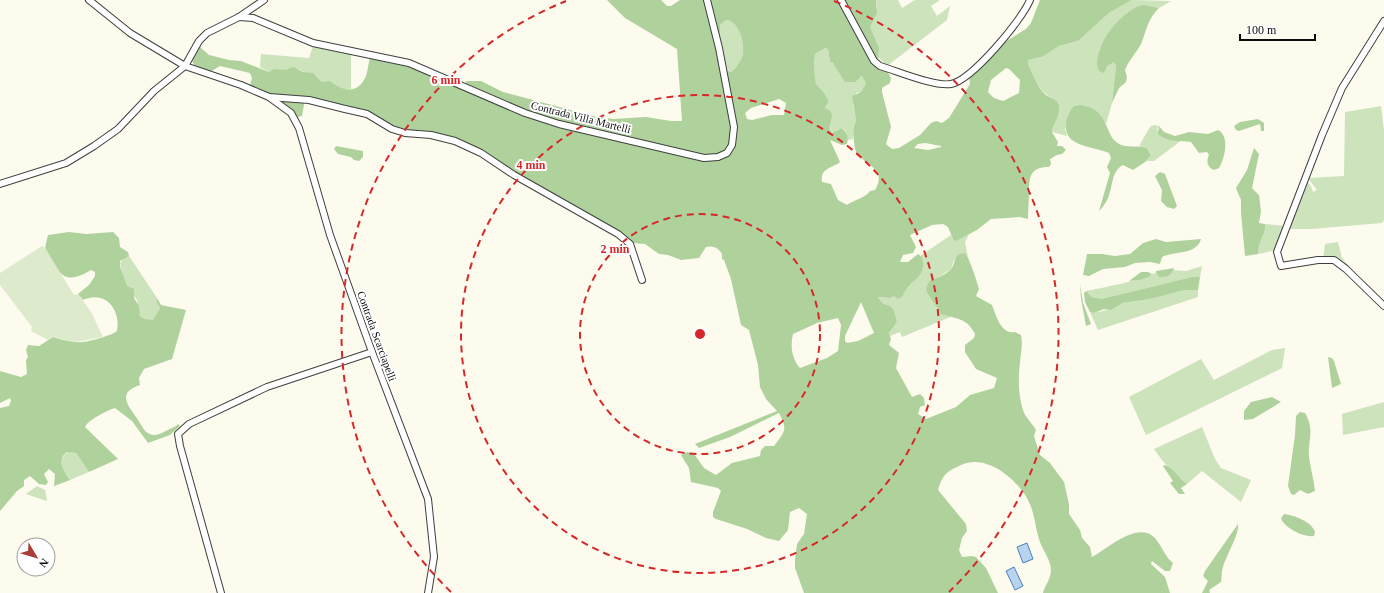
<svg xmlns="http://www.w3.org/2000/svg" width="1384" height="593" font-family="'Times New Roman',serif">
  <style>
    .green { fill: #cce3bc }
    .forest { fill: #afd29d; fill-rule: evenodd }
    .pitch { fill: #ddebcc }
    .water { fill: #b8d4ee; stroke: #4982bc }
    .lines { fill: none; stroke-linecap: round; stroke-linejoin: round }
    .minor-casing { stroke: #3f3f3f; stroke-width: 8 }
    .minor { stroke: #fff; stroke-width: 6 }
    .ring { fill: none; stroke: #d62828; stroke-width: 2; stroke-dasharray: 7 5 }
    .labels { text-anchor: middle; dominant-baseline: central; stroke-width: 4; stroke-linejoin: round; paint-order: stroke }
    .street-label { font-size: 11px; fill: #0c0c0c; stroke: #fff }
    .centre { fill: #d62828; stroke: #fff; stroke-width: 2 }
    .ring-label { font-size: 12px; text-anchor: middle; font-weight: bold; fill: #d62828; stroke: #fff; stroke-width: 4; stroke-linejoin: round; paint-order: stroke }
  </style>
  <rect width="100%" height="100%" fill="#fdfbee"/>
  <g class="green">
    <path d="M876 0H898L902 8 915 0H940L931 6 937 16 950 6 947 20 887 66 878 57C881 43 869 35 870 27 872 17 879 13 876 0Z"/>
    <path d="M1132 0 1171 1 1159 8C1125 0 1114 27 1099 50L1104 72 1107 66 1114 61 1116 66 1112 103 1106 124C1099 111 1088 104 1074 106L1065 129 1067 136 1052 132 1059 107C1057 99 1052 99 1046 94 1037 88 1033 73 1028 64V60L1042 57 1059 46 1078 41 1109 13Z"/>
    <path d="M726 20C738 21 744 40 743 51 743 59 737 67 731 72L726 69 720 35V25Z"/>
    <path d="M313 46 351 53V89C338 91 334 81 322 82 311 69 309 77 299 69L269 72 260 67 261 54 309 58Z"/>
    <polygon points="825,48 828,49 830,62 860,78 863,76 866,83 861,92 856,93 853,105 856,121 853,139 848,140 845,130 842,128 832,133 831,131 827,109 825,108 829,101 823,91 816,84 814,67 815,54"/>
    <polygon points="1381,106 1384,130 1384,220 1382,223 1311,229 1288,229 1306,181 1311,186 1313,192 1317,190 1308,178 1344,176 1345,112"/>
    <path d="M1154 125 1159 126 1157 129C1165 143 1168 139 1182 140L1154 161H1146L1151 154 1147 148 1139 146 1150 127Z"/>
    <path d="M1265 224 1285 226 1276 250 1258 254C1258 241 1267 234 1265 224Z"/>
    <path d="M969 234 965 242 968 257 965 253 954 260 951 269 936 279 930 280 926 291 935 304 937 309 948 316H953L902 337 900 332 890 336 889 333 897 322C894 304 885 308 878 297L890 298 911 284 920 275 923 268 922 257 920 256 951 235 953 239 964 237Z"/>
    <polygon points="1338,242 1342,258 1350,267 1354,274 1342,264 1323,259 1325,244"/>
    <polygon points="129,256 157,298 157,303 160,308 153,321 143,319 140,316 137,300 125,284 120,263 124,258"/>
    <path d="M1202 266 1200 277H1192L1101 299 1092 297 1086 291C1097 289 1147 279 1152 274L1156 273 1159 277 1167 276 1173 270 1186 271Z"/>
    <polygon points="1185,290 1198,290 1198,297 1098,330 1090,312 1094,313 1115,308 1123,303 1150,299"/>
    <polygon points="1285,348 1282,368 1146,435 1129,397 1201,359 1214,380 1272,350"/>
    <polygon points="1384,402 1384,427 1343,435 1342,414"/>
    <path d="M1202 427 1215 459 1221 468 1251 480 1241 502 1202 471 1187 484C1175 476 1162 461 1154 449Z"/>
    <path d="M68 452 76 453 89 472 70 480C64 471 56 460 68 452Z"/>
    <polygon points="37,486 45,490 47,501 26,494"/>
  </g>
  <g class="forest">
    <path d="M607 0H661L667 6H671L680 0H876L877 13 870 27 879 48 878 62 886 69 891 78 890 83 882 88V92L891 127 886 144 892 149 899 148 920 135 931 123 936 121 942 123 949 118 970 84 969 75 1008 40 1026 29 1031 23 1040 0H1132L1109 13 1078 41 1059 46 1042 57 1028 60V64C1033 73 1037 88 1046 95 1051 98 1059 100 1059 107 1060 116 1053 124 1052 132L1058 142 1057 146H1062L1066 150 1062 154 1057 155 1050 159 1051 164 1049 167C1030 167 1029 177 1029 193 1029 201 1028 210 1028 219L1020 217 991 219 977 230 956 241 953 239 948 227 943 224 932 225 910 235 916 247 913 253 903 255 900 262H908L918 254 922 257C928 280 908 279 903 296L898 299 894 296 890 298 878 297C887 312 892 297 897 322L889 333 891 339 889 345 899 353 896 368 912 397 920 394 924 398 925 405 920 407 918 414 926 419 956 407 970 395 994 388 997 378 976 369 965 352V345L974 338 975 334C967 318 957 319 941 314L926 291 927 286 930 280C936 279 947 274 951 269 957 262 952 254 965 253 969 257 977 281 979 289L976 296 992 305C996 315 1001 335 1015 332L1021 335C1023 345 1021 351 1020 362 1018 379 1018 399 1025 415 1028 419 1033 425 1036 430L1034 436 1040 455 1050 463 1064 482 1069 504V514L1080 530 1082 538 1090 547 1092 557C1107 549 1138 520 1155 538 1162 546 1165 557 1173 563L1170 571H1165L1152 561 1151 564 1165 577 1170 593H1043C1045 585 1051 579 1051 570 1051 561 1043 550 1040 542 1035 528 1035 513 1028 500 1017 479 986 453 961 465 946 472 943 474 938 490L966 524 967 531 962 538 959 550 962 557 972 556 976 557 986 568 998 593H804L795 568V560L797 544 804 534 807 514 799 508 790 512 788 530 779 541 766 538 747 529 716 519 713 517V512L721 491 718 488 691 482 689 468 681 455 687 452 694 454 704 468 716 475 732 463 760 456 761 450 765 446H774C785 431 788 430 779 413L730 437 699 448 695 444 777 411 766 399 760 387 758 365 749 330 741 325 731 279 724 260 722 259V254C719 248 713 245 706 247L699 258 681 260 668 255 659 254 645 244 632 243 465 144 400 131 380 121 305 99 302 116 295 118 250 86 252 78 250 73 220 66 210 72 195 66 192 61 196 50 199 46 209 55 229 60 241 61 269 72 274 69 287 70 290 68 294 67 303 72 313 73 322 82 330 81C342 91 358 95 366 76 368 70 368 64 370 58H375L412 66 466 88V81H481L503 92 593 116 613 119 646 117 671 121H682L677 49 625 18ZM726 20C738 21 744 40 743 51 743 59 737 67 731 72L726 70 720 35V25ZM825 48 828 49 830 62 833 63 845 82H855L862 76 866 83 861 92 852 96 856 121C852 128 853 151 859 156 871 167 886 171 875 190L870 191C864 199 855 199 847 205L838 200 831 184 822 182C820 168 831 169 840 162L830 140 842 145 847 144C849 138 847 132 842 128L832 133C827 126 832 121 832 114L829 110 825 108 829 101 823 91 816 84 814 67 815 54ZM1006 68 1009 69 1020 80 1019 93 1003 101 994 98 988 92 991 80ZM779 99 786 103 784 115H772L752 120 747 119 745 113 751 108ZM925 143 941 146V147L928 150 914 148 918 144ZM861 302 874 333 858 341 847 343 845 341V336ZM838 318 841 325 838 351 827 358 800 368C792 359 790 346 793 334L817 323Z"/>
    <path d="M1144 5 1159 8C1148 18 1146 32 1141 44 1136 53 1129 60 1125 70L1127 77 1126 82 1119 88 1112 103 1116 66 1114 62 1107 66 1104 73 1099 71C1090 49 1122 8 1144 5Z"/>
    <path d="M1080 105C1111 109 1103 135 1119 144 1126 148 1138 145 1147 148L1151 155 1145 162 1133 170 1123 165C1111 171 1113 187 1108 198 1106 203 1102 208 1099 211L1110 173 1107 167 1111 158 1109 153C1093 146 1063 147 1066 124 1067 117 1069 112 1074 106Z"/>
    <polygon points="1258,119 1264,123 1264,131 1261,131 1260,124 1239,131 1236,130 1234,126 1240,122"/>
    <path d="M1159 126 1164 132 1175 136 1189 132 1208 134 1218 130C1230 136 1225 158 1219 168L1214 170C1207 167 1206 161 1209 155L1207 152 1199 153 1191 142C1179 140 1167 143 1158 134Z"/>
    <polygon points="336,146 363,151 363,157 359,161 354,160 351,157 338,154 334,149"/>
    <path d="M1254 148 1259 154 1252 188 1259 195 1261 211 1259 223 1265 224C1267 233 1258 241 1258 254L1245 256 1241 213V200L1236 188 1247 170Z"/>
    <polygon points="1160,172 1165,174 1177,206 1174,209 1167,207 1161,201 1162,190 1155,176"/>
    <path d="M69 232 86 234 113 232 119 238 120 247 128 252 129 256 120 261V266L127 286 134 289V298L139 306 140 316 144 319 153 320 160 308 157 303V298L161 305 186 310 172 359 144 369 139 378 140 385C116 393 128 405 138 420 142 426 145 434 153 435 159 436 169 429 176 426L178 424 180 426 170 435 148 443 132 421 115 408C108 410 88 420 85 427L118 459 89 472 76 453 67 452C56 460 64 471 70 480L54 486 55 474 49 469 44 474 48 482 46 485 39 484 30 476 24 480V486L17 491 0 511V408L9 406 11 401 10 398 0 403V371L21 377 27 374 26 360 28 357 26 350 28 345 39 346 53 337C60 339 67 341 74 342 83 344 111 336 117 331 121 309 105 290 83 300L78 294 89 285 95 276V272L91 270C61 288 59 271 45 248L48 235Z"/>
    <path d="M1156 239 1166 242 1201 239C1197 255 1174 251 1162 257L1160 264 1150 262 1135 263 1125 267 1103 269 1089 276 1083 275 1087 254H1102L1115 256 1130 254 1143 243Z"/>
    <path d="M1174 268C1172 275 1166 278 1159 277L1156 273V271Z"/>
    <path d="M1141 272H1148L1152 274C1146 280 1137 280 1129 281Z"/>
    <polygon points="1192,277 1200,277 1198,290 1185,290 1150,299 1123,303 1111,310 1104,309 1094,313 1090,312 1085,302 1084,293 1086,291 1092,297 1101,299"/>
    <polygon points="1080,284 1083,303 1091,324 1086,326 1081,299"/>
    <polygon points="1328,357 1332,358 1334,361 1341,384 1332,388"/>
    <polygon points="1272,397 1281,402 1253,419 1244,420 1244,411 1251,402"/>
    <path d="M1300 412 1305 413C1315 430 1308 439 1309 456 1310 468 1314 479 1315 491L1308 494 1300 490 1294 495 1291 494 1288 486 1295 435 1296 416Z"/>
    <path d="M1165 465C1175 469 1178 478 1187 484L1181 488 1185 494H1179L1170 483 1173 481 1163 466Z"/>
    <path d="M1284 514C1294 515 1312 522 1315 532L1314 536C1304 538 1283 527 1281 518Z"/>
    <path d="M1238 524C1240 533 1226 556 1223 567 1221 572 1222 577 1221 582L1209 590 1210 593H1202L1208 581 1203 576 1205 571Z"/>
  </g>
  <polygon class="pitch" points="42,246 45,248 74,295 78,294 91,312 103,337 75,342 53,337 48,340 31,331 32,327 0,285 0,273"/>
  <g class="water">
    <polygon points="1027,543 1033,559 1023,563 1017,547"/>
    <polygon points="1014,567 1023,586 1015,590 1006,571"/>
  </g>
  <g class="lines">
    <g class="minor-casing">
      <g id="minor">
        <polyline points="89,0 130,33 185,66 241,85 269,97 309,100 345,109 367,114 392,129 405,133 431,135 455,141 481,153 514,175 618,234 630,244 642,280"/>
        <path d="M841 0 874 61 880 66C897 71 935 87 951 84 972 80 1022 20 1030 0"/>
        <polyline points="239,17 253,18 313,43 409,63 525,113 559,124 704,158 718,157 727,153 732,145 734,127 719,48 707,0"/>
        <polyline points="1384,21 1342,88 1322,135 1277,252 1281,266 1318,260 1334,260 1346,269 1384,306"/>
        <polyline points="269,97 291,113 299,128 330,235 372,352 428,499 434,557 428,593"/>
        <polyline points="0,184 66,163 94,146 118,129 154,91 185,66 199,41 207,33 239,17 264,0"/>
        <polyline points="221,593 180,446 178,434 189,424 267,387 372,352"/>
      </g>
    </g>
    <use href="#minor" class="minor"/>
  </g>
  <g class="ring">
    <circle cx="700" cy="334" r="120"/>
    <circle cx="700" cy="334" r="239"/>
    <path d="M451 592A359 359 0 0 1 566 1M834 1A359 359 0 0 1 949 592"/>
  </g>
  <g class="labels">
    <g class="street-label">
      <text transform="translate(581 117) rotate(14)">Contrada Villa Martelli</text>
      <text transform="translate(377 336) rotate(70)">Contrada Scarciapelli</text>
    </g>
  </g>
  <circle cx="700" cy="334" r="6" class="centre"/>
  <g class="ring-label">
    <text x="446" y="84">6 min</text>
    <text x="531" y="169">4 min</text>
    <text x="615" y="253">2 min</text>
  </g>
  <g transform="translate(36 557) rotate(128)"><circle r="19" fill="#ffffff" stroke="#9e9e9e"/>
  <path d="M0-3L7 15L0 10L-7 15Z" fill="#ab3c36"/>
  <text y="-6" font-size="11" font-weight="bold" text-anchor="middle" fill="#0c0c0c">N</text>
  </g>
  <path d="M1240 34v6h75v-6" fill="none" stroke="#0c0c0c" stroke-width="2"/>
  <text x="1246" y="34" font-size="12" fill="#0c0c0c" stroke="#ffffff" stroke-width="3" paint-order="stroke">100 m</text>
</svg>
